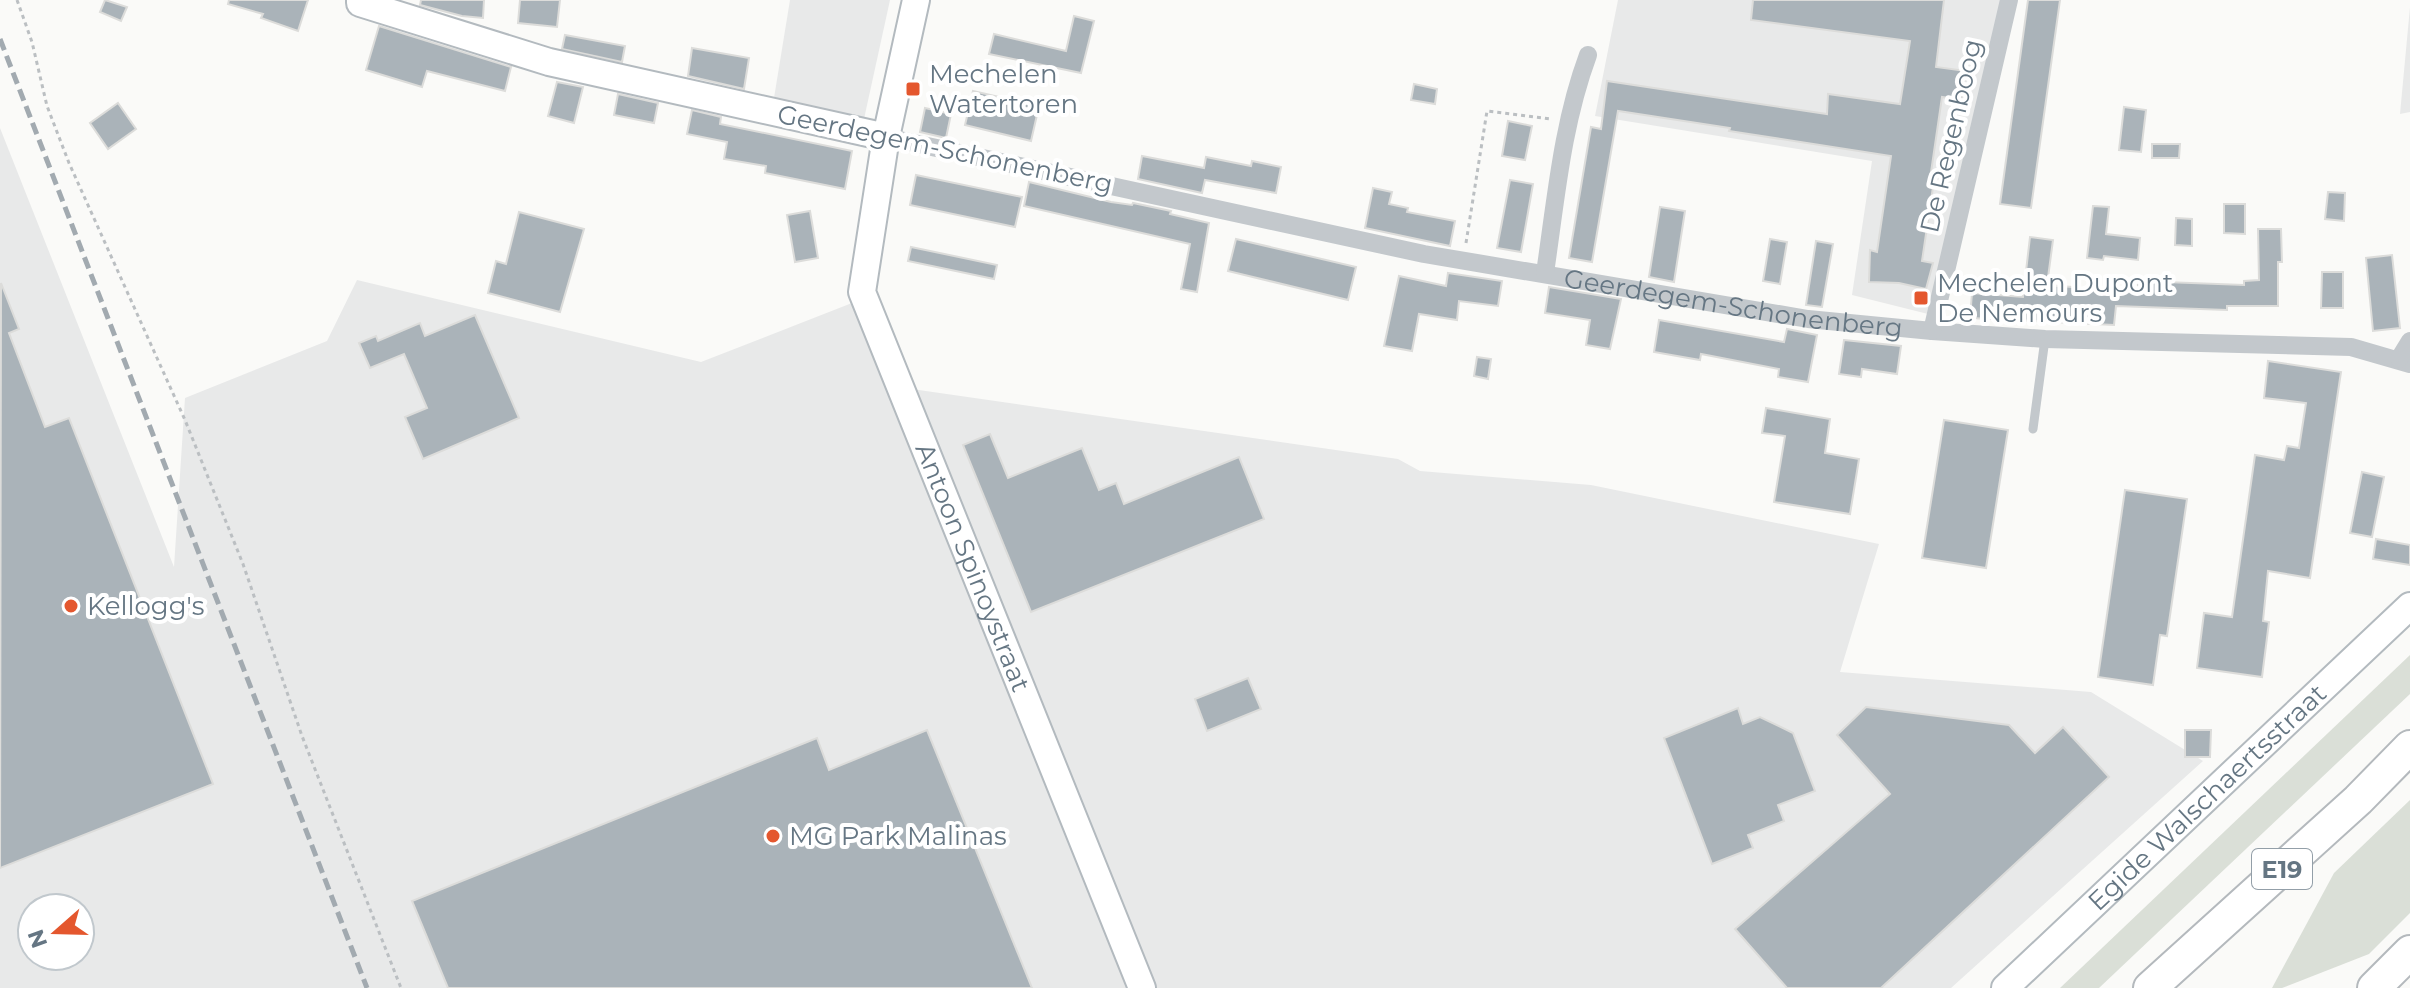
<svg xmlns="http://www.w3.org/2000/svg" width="2410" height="988" font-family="Montserrat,sans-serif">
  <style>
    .built { fill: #e8e9e9; fill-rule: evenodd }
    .green { fill: #dadfd7 }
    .building { fill: #aab3b9; stroke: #dcdcda; stroke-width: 2 }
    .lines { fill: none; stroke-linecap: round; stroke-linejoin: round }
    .secondary-casing { stroke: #b3babf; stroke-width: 30 }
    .highway-casing { stroke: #b4b9bd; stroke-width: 36 }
    .path { stroke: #bbbfc2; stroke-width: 3; stroke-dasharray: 4 4; stroke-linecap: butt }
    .lane { stroke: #c3c8cc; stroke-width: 9 }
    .street { stroke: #c3c8cc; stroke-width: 18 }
    .secondary { stroke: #fff; stroke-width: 26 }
    .highway { stroke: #fff; stroke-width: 32 }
    .rail { stroke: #a2aab0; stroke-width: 5; stroke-dasharray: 12 6; stroke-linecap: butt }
    .poi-dot { fill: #e4572e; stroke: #fff; stroke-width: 3 }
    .labels { text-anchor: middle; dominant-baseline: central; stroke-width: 8; stroke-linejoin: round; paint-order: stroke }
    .shield { fill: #fff; stroke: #939fa8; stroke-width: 2 }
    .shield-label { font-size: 24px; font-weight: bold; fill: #657683 }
    .poi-label { font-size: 26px; fill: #657683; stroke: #fff; text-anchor: start }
    .street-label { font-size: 26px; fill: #657683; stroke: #fff }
  </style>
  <rect width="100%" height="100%" fill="#fafaf8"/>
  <g class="built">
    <polygon points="790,0 890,0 864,119 774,98"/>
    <polygon points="1618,0 2006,0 1944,318 1852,295 1872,161 1595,116"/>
    <polygon points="2410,7 2410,112 2400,114"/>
    <path d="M0 128 174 567 185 398 327 341 357 280 701 362 852 303 891 386 1398 459 1420 471 1591 485 1879 544 1840 672 2091 692 2203 761 1951 988H0ZM32 908H80V956H32Z"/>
  </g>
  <g class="green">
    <polygon points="2410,655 2410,694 2099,988 2060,988"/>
    <polygon points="2410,800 2410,913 2369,954 2282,988 2272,988 2334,873"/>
  </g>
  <g class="building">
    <polygon points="105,0 127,7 121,21 100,12"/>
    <polygon points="229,0 308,0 298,31 261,18 263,14 228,4"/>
    <polygon points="421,0 484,0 483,18 462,16 420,5"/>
    <polygon points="520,0 560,0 557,27 518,23"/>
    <polygon points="1753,0 1944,0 1936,67 1966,71 1961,100 1942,97 1929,186 1933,187 1922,261 1933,263 1926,289 1899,283 1869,282 1870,250 1877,252 1891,156 1729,131 1730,128 1618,111 1592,262 1569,258 1591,127 1601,129 1607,81 1827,114 1828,94 1900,104 1910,41 1751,20"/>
    <polygon points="2028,0 2060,0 2031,208 2000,204"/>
    <polygon points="1074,16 1094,21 1081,73 989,54 994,34 1066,51"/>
    <polygon points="379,26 511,67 505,91 427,71 422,87 366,70"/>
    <polygon points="565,35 625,46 622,62 562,49"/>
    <polygon points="692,48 749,58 744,89 688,76"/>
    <polygon points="557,82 583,87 574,123 548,116"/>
    <polygon points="1414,84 1437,89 1435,104 1411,100"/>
    <polygon points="973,91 1039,106 1031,141 965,125"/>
    <polygon points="618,94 658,103 654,123 614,115"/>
    <polygon points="118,103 136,129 108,149 90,123"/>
    <polygon points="2124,107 2146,110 2141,152 2119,150"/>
    <polygon points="925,108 951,114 946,138 920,132"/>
    <polygon points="692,110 721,117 720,124 852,151 845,189 765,173 766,166 724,159 727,142 687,134"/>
    <polygon points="1508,121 1532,126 1525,160 1502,156"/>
    <polygon points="2152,144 2180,144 2179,158 2152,158"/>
    <polygon points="1142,156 1204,168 1206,157 1251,166 1252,161 1281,167 1276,193 1205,180 1202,193 1138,179"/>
    <polygon points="916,175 1022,197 1015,227 910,205"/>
    <polygon points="1510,180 1533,184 1521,252 1497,248"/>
    <polygon points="1029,182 1111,202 1132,205 1133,203 1171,211 1170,214 1209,223 1197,292 1181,289 1190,244 1024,206"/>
    <polygon points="1373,188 1392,192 1389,204 1408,208 1407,212 1455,221 1450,246 1365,228"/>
    <polygon points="2328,192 2345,193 2344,221 2325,219"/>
    <polygon points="2224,204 2245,204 2245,234 2224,233"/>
    <polygon points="2093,206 2109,207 2106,234 2140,238 2138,260 2104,256 2103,260 2087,258"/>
    <polygon points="1660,207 1685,211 1674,282 1649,277"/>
    <polygon points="810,211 818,258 795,262 787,215"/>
    <polygon points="519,212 584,229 560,312 488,293 496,261 506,264"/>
    <polygon points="2176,218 2192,219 2192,246 2175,245"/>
    <polygon points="2258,229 2281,229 2282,262 2278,262 2278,306 2227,306 2227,310 2116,306 2114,325 1970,318 1972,293 2023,297 2030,237 2053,240 2047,285 2138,292 2138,281 2244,285 2244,281 2259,280"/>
    <polygon points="1236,239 1356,267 1348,300 1228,271"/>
    <polygon points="1770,239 1787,242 1780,284 1763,281"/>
    <polygon points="1816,241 1833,244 1822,307 1806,305"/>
    <polygon points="911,247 997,265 994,279 908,261"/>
    <polygon points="2392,255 2400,328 2373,331 2366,258"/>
    <polygon points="2322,272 2343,272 2343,308 2321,308"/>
    <polygon points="1448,273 1502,281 1498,306 1459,301 1457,320 1419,314 1412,351 1384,346 1399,276 1446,286"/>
    <polygon points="1,283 19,329 9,333 45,427 69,418 213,784 0,868"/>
    <polygon points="1549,287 1621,299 1610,349 1586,345 1590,320 1545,313"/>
    <polygon points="475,315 519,418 423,459 405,417 427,408 404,354 370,368 359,343 376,336 378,341 420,323 425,336"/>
    <polygon points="1659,320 1784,342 1787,329 1817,335 1808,382 1778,377 1779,369 1701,354 1700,360 1654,352"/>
    <polygon points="1844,340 1901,346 1897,374 1862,369 1861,377 1839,374"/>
    <polygon points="1477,357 1491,359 1488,379 1474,376"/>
    <polygon points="2268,361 2341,372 2310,578 2268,571 2263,621 2269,622 2262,677 2197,668 2204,613 2232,617 2255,455 2284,460 2287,446 2299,448 2306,403 2264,398"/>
    <polygon points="1766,408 1830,419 1825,453 1859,459 1850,514 1774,502 1785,436 1762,433"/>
    <polygon points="1944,420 2008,430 1986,568 1922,558"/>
    <polygon points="990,434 1008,478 1082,448 1099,490 1116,483 1124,504 1239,457 1264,519 1031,612 963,445"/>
    <polygon points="2362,472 2384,477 2372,537 2350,533"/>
    <polygon points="2125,490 2187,499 2167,636 2160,635 2153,685 2098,677"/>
    <polygon points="2376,539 2410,545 2410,565 2373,559"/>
    <polygon points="1248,678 1261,709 1207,731 1195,699"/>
    <polygon points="1866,707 2009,725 2035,753 2063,727 2109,777 1881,988 1787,988 1735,929 1890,794 1837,735"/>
    <polygon points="1738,708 1743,724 1760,717 1793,733 1815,791 1778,805 1784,821 1748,835 1753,848 1712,864 1664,738"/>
    <polygon points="927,730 1032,988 448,988 412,901 817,738 829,770"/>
    <polygon points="2185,730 2211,730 2210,757 2185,757"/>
  </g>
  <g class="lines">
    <g class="secondary-casing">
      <g id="secondary">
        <polyline points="360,0 360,3 549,62 886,137"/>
        <path id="s2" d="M916 0 886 137 862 292 1142 988"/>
        <path id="s3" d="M2005 988 2410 606"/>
      </g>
    </g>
    <g class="highway-casing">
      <g id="highway">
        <polyline points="2150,988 2358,800 2410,747"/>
        <polyline points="2374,988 2410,952"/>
      </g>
    </g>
    <g class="path">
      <polyline points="17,0 32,42 47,106 69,163 185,420 243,564 302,736 401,988"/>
      <polyline points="1466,243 1487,111 1551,119"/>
    </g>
    <polyline class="lane" points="2033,429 2045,339"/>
    <g class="street">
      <path id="s1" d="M886 137 1424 254 1808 319 1932 331 2045 339 2351 347 2410 364"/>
      <path d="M1545 273C1556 199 1562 125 1588 55"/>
      <polyline points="1932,331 2009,0"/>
      <polyline points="2399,359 2410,341"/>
    </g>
    <use href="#secondary" class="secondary"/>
    <use href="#highway" class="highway"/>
    <polyline class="rail" points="0,39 367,988"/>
  </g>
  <g class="poi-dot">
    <rect x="905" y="81" width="16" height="16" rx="4"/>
    <rect x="1913" y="290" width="16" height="16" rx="4"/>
    <circle cx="71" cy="606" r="8"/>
    <circle cx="773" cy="836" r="8"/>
  </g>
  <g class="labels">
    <rect class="shield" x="2252" y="849" width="60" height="40" rx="6"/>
    <g class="shield-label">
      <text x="2282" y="869">E19</text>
    </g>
    <g class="poi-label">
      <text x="929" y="74">Mechelen<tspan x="929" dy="30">Watertoren</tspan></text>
      <text x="1937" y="283">Mechelen Dupont<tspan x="1937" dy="30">De Nemours</tspan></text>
      <text x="87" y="606">Kellogg's</text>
      <text x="789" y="836">MG Park Malinas</text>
    </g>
    <g class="street-label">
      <text transform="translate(1951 136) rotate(-77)">De Regenboog</text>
      <text transform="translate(945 149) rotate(12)">Geerdegem-Schonenberg</text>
      <text stroke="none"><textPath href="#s1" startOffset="864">Geerdegem-Schonenberg</textPath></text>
      <text stroke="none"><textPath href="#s2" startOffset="594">Antoon Spinoystraat</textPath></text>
      <text stroke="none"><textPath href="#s3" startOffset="278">Egide Walschaertsstraat</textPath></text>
    </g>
  </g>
  <g transform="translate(56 932) rotate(250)"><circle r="38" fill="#ffffff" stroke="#c1c8cd" stroke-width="2"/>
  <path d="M0-6L14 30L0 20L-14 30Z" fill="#e4572e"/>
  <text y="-12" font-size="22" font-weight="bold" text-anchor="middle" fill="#657683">N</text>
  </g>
</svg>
